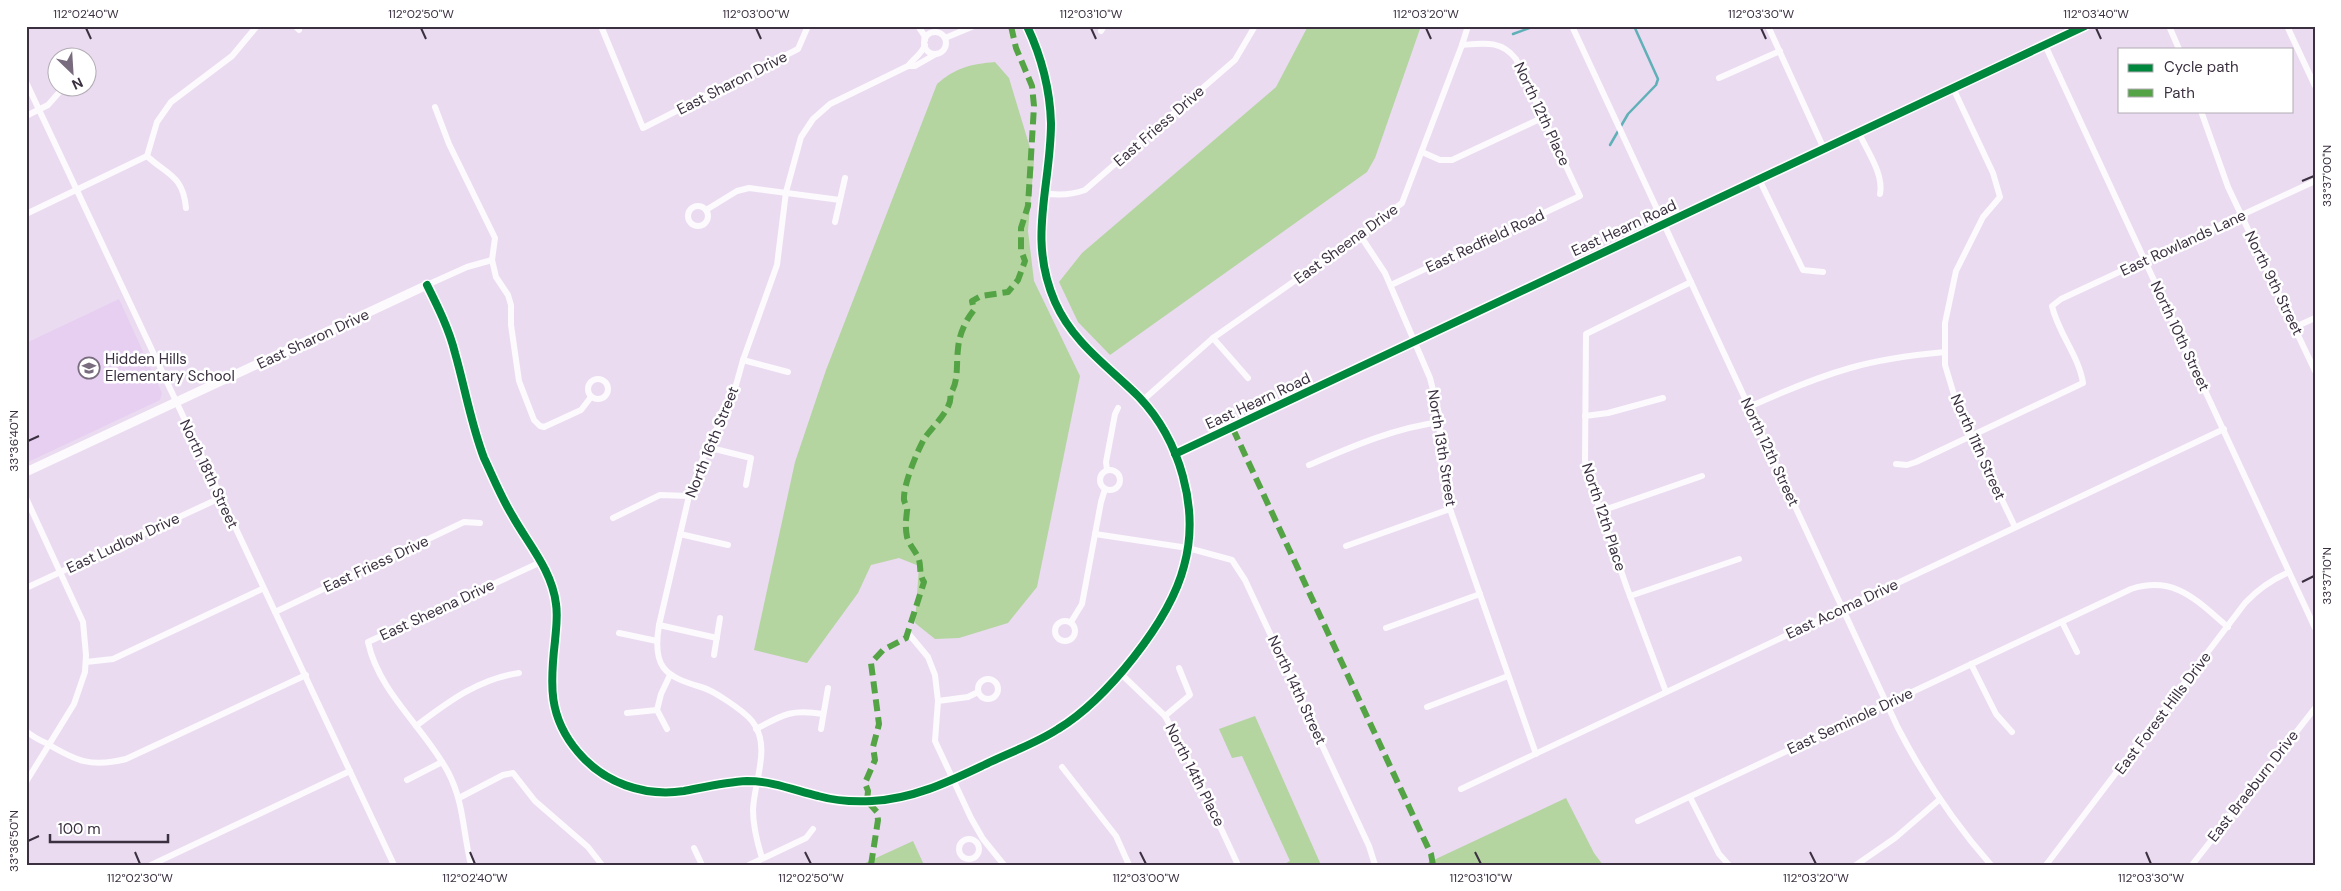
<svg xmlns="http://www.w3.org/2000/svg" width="2341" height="891" font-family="'DM Sans',sans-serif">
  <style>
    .built { fill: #e7cff2 }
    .green { fill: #b4d5a0 }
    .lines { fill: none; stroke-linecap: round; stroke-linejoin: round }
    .stream { stroke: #5fb0b7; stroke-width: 2.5 }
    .minor { stroke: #fcfafd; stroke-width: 6 }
    .tertiary { stroke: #fcfafd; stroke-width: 9 }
    .quiet { stroke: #54a446; stroke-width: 6; stroke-dasharray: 12 6; stroke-linecap: butt }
    .cycleway-casing { stroke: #fff; stroke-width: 11 }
    .cycleway { stroke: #00873e; stroke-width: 8 }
    .ticks { fill: none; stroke: #3b3040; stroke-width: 2 }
    .labels { text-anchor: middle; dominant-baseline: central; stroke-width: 5; stroke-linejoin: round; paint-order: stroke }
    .street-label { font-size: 15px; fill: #3b3040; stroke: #fff }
    .poi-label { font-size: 15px; fill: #3b3040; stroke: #fff; text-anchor: start }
    .neatline { fill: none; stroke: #3b3040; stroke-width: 2 }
    .ticks-label { font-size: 12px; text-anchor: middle; fill: #3b3040 }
  </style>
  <rect width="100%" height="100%" fill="#eadbf1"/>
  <polygon class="built" points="119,299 162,393 160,400 26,463 26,343"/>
  <g class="green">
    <polygon points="1308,26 1421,26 1375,158 1367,172 1110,355 1078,322 1059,282 1082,253 1276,87"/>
    <path d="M995 62 1009 78 1034 161 1028 231 1034 281 1080 376 1037 587 1008 623 959 638 935 639 915 623 919 566 899 558 871 565 858 593 807 663 754 650 795 462 826 370 937 84C955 68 971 64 995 62Z"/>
    <polygon points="1255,716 1321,865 1282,865 1290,861 1242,756 1232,758 1219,729"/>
    <polygon points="1566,798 1594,853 1603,865 1423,865"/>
    <polygon points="913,841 924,865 861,865 865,863"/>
  </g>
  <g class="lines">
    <g class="stream">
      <polyline points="1513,34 1535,26"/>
      <polyline points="1610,145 1628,114 1656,85 1658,79 1634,26"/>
    </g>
    <g class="minor">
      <polyline points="295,26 299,30"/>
      <polyline points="601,26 643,128 798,49 808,26"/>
      <polyline points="918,26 924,35 925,40"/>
      <path d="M1572 26 1898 728C1924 778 1954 823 1991 865"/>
      <polyline points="1768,26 1824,149"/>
      <polyline points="2169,26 2179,49"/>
      <polyline points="2287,26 2315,86"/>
      <polyline points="1101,31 1104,26"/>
      <circle cx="935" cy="43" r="11"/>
      <polyline points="945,38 974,26"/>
      <polyline points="2045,45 2315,628"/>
      <path d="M908 66C914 58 921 55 925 45"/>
      <polyline points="1719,78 1780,51"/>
      <polyline points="26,82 394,865"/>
      <polyline points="1953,88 1993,173 2000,197 1983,217 1956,271 1945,323 1945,365 1958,408 2015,527"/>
      <polyline points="435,107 449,144 495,238 492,260 496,277 508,295 511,305 511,325 519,381 534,420 540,426 544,427 581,410 591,397"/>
      <polyline points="2201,111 2228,187 2315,371"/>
      <polyline points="26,116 48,105 63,88"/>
      <path d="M1859 133C1867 151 1884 174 1880 194"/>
      <polyline points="1422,152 1440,160 1452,160 1544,117"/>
      <polyline points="147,156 157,122 171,102 232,56 257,26"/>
      <path d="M147 156C167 175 183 175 186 208"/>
      <polyline points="1759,179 1803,270 1823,272"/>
      <path d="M1043 193C1059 196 1071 195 1085 190L1235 60 1255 26"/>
      <circle cx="698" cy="216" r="10"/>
      <polyline points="706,210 737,191 749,188 840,200"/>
      <polyline points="26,214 147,156"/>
      <polyline points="835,222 845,178"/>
      <polyline points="1360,235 1385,273 1430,378 1439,414 1442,472 1450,509 1536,754"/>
      <polyline points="427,285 467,267 492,260"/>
      <path d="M1391 285 1580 196 1516 59C1501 40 1484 43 1462 45"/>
      <polyline points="2295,327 2315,318"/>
      <polyline points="1213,338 1248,378"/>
      <polyline points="743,360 788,372"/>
      <circle cx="598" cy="389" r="10"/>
      <polyline points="1142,401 1213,338 1360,235 1402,203 1462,45 1468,26"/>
      <path d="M1749 407C1782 392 1815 378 1850 368 1881 359 1913 355 1945 352"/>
      <polyline points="1585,416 1608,413 1663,398"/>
      <polyline points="707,447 751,458 746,485"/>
      <polyline points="1175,454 2085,26"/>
      <path d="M1896 464 1907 465 1916 462 2083 383C2079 356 2058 333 2052 306L2061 299 2315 181"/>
      <path d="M1309 465C1351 447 1394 428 1440 422"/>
      <circle cx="1110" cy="480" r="10"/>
      <polyline points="1107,470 1106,462 1115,414 1118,408"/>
      <polyline points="26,498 83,622 86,655 85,672 74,704 26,782"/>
      <polyline points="1601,511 1702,476"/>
      <polyline points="613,518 660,495 689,496"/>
      <polyline points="680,534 728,545"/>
      <polyline points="1095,534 1188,548 1232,560 1245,580 1369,846 1375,865"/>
      <polyline points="1346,546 1450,509"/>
      <polyline points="26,588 220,498"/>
      <polyline points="1630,596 1739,559"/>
      <polyline points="275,612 464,522 480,523"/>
      <circle cx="1065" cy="631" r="10"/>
      <polyline points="1071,622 1082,604 1101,502 1105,489"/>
      <polyline points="2062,622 2077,652"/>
      <polyline points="659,625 717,638"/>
      <polyline points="1386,628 1480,594"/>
      <polyline points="619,633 657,641"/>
      <polyline points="908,633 928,657 935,675 938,701 935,741 971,818 983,839 1004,865"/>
      <polyline points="714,655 720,618"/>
      <polyline points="86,662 113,659 262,589"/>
      <polyline points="1971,664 1996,714 2012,732"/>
      <polyline points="1119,672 1165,716 1192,766 1238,865"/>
      <circle cx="988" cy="689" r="10"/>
      <polyline points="1666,692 1627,588 1591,484 1585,461 1586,334 1691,282"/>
      <polyline points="938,701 968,697 978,692"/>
      <polyline points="1427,707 1508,676"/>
      <polyline points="627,713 657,710"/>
      <polyline points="1165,716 1190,695 1179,668"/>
      <path d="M416 726C448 702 478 679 519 673"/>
      <polyline points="667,729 657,710 661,694 670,675"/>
      <path d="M756 729C784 714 792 709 823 714"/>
      <polyline points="821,729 828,688"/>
      <path d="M26 731C32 736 39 740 46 743 76 761 91 768 126 759L306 675"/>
      <polyline points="1062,767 1116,836 1129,865"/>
      <polyline points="407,780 442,762"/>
      <polyline points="1461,789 2224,429"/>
      <polyline points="1690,797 1719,854 1729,865"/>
      <polyline points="459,798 503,775 513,773 535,801 588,847 602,865"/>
      <path d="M1638 821 2131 589C2175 575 2196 600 2228 627"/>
      <circle cx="969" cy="849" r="10"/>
      <polyline points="694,848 702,865"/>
      <path d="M762 858C757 842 753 827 753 810 754 781 772 746 752 721 744 711 713 690 701 687 664 676 652 667 659 625L689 496 707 447 731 403 743 360 777 265 786 192 801 137 813 119 830 104 908 66H915L936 54"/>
      <polyline points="151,865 350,771"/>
      <path d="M471 865C463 833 464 802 448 772 424 727 379 693 368 642L541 562"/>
      <polyline points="749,865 806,838 813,829"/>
      <polyline points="1856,865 1895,838 1939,800"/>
      <path d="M2046 865 2245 603C2258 589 2271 580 2289 572"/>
      <polyline points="2192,865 2315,708"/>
    </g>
    <path class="tertiary" d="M26 472 427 285C438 307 449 329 455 353 465 388 471 424 484 458 493 477 501 497 512 515 528 544 552 570 556 604 558 616 556 629 555 641 550 684 548 717 578 752 604 783 644 797 684 791 705 787 726 782 747 781 772 781 794 790 818 796 836 801 854 802 872 801 913 799 948 782 984 765 1008 753 1035 744 1058 729 1106 700 1170 621 1184 566 1200 509 1180 440 1139 397 1109 367 1073 343 1055 302 1027 238 1051 187 1051 123 1050 88 1042 58 1027 26"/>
    <g class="quiet">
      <polyline points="1233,429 1431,854 1433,865"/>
      <path d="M871 865 878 820 877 812 867 801 868 791 865 783 875 760 873 747 879 724 871 663 883 650 906 638 924 582C918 573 922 566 918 557 915 551 909 544 907 537 905 527 906 520 907 511 908 507 905 504 904 500 903 485 917 452 924 439 931 428 954 408 950 394 959 383 956 364 958 349 959 335 965 321 974 310L972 301 981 296 1008 292 1018 280 1025 261 1021 250V228L1028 206 1034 106 1032 86 1016 48 1011 26"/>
    </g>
    <g class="cycleway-casing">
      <g id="cycleway">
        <path d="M427 285C438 307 449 329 455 353 465 388 471 424 484 458 493 477 501 497 512 515 528 544 552 570 556 604 558 616 556 629 555 641 550 684 548 717 578 752 604 783 644 797 684 791 705 787 726 782 747 781 772 781 794 790 818 796 836 801 854 802 872 801 913 799 948 782 984 765 1008 753 1035 744 1058 729 1106 700 1170 621 1184 566 1200 509 1180 440 1139 397 1109 367 1073 343 1055 302 1027 238 1051 187 1051 123 1050 88 1042 58 1027 26"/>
        <polyline points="1175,454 2085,26"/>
      </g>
    </g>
    <use href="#cycleway" class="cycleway"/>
  </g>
  <path class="ticks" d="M86 28 91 39M421 28 426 39M756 28 761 39M1091 28 1096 39M1426 28 1431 39M1761 28 1766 39M2096 28 2101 39M2302 181 2314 176M28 441 39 436M2302 582 2314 576M28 841 39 836M135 852 140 864M470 852 475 864M805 852 811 864M1140 852 1146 864M1475 852 1481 864M1810 852 1816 864M2146 852 2151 864"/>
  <defs>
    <g id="school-ring" transform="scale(1.125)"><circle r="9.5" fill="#fff" stroke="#786c7e" stroke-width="1.5"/><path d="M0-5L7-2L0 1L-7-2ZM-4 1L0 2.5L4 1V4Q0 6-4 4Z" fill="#786c7e"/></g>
  </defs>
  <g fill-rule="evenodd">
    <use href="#school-ring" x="89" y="368"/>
  </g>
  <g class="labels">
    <g class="street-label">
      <text transform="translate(732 83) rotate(-27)">East Sharon Drive</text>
      <text transform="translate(1542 114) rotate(65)">North 12th Place</text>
      <text transform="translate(1159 126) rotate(-41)">East Friess Drive</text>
      <text transform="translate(1624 228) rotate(-25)">East Hearn Road</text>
      <text transform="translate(1485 241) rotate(-25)">East Redfield Road</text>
      <text transform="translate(2183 243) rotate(-25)">East Rowlands Lane</text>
      <text transform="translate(1346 244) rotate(-36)">East Sheena Drive</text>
      <text transform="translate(2274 283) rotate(64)">North 9th Street</text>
      <text transform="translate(2180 336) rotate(65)">North 10th Street</text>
      <text transform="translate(313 339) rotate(-25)">East Sharon Drive</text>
      <text transform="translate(1258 401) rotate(-25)">East Hearn Road</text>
      <text transform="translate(712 442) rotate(-68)">North 16th Street</text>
      <text transform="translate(1978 447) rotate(66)">North 11th Street</text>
      <text transform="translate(1442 448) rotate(81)">North 13th Street</text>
      <text transform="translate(1770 452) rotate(65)">North 12th Street</text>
      <text transform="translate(209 474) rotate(65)">North 18th Street</text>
      <text transform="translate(1604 517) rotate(72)">North 12th Place</text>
      <text transform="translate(123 543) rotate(-25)">East Ludlow Drive</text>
      <text transform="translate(376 564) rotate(-25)">East Friess Drive</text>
      <text transform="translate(1842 609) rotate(-25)">East Acoma Drive</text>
      <text transform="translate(437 610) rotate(-25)">East Sheena Drive</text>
      <text transform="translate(1297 690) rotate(65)">North 14th Street</text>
      <text transform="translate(2163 713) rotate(-53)">East Forest Hills Drive</text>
      <text transform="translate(1850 721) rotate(-25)">East Seminole Drive</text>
      <text transform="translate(1195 775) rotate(63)">North 14th Place</text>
      <text transform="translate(2253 786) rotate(-52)">East Braeburn Drive</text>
    </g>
    <g class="poi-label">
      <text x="105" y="359">Hidden Hills<tspan x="105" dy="17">Elementary School</tspan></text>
    </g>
  </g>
  <rect width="2341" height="891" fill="none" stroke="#ffffff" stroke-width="55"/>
  <rect x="2118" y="48" width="175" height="65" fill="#ffffff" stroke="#b1acb3"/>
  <rect x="2128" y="64" width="25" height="8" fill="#00873e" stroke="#b1acb3"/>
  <text x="2164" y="72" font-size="15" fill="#3b3040">Cycle path</text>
  <rect x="2128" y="89" width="25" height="8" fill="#54a446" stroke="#b1acb3"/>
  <text x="2164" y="98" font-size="15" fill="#3b3040">Path</text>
  <g transform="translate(72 72) rotate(155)"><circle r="24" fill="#ffffff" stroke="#b1acb3"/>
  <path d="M0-4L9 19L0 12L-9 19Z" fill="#786c7e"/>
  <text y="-8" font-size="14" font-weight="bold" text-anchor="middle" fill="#3b3040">N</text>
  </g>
  <path d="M50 834v8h118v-8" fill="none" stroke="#3b3040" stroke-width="2.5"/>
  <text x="58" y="834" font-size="15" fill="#3b3040" stroke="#ffffff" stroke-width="4" paint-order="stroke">100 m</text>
  <rect x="28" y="28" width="2286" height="836" class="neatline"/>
  <g class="ticks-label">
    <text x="86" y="18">112°02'40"W</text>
    <text x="421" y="18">112°02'50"W</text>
    <text x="756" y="18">112°03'00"W</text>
    <text x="1091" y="18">112°03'10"W</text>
    <text x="1426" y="18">112°03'20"W</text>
    <text x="1761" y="18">112°03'30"W</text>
    <text x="2096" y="18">112°03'40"W</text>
    <text transform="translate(2327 176) rotate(-90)" y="4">33°37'00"N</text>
    <text transform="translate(14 441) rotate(-90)" y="4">33°36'40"N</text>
    <text transform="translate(2327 576) rotate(-90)" y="4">33°37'10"N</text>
    <text transform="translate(14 841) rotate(-90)" y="4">33°36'50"N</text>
    <text x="140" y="882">112°02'30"W</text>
    <text x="475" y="882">112°02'40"W</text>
    <text x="811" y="882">112°02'50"W</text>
    <text x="1146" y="882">112°03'00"W</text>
    <text x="1481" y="882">112°03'10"W</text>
    <text x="1816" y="882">112°03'20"W</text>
    <text x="2151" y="882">112°03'30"W</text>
  </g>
</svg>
